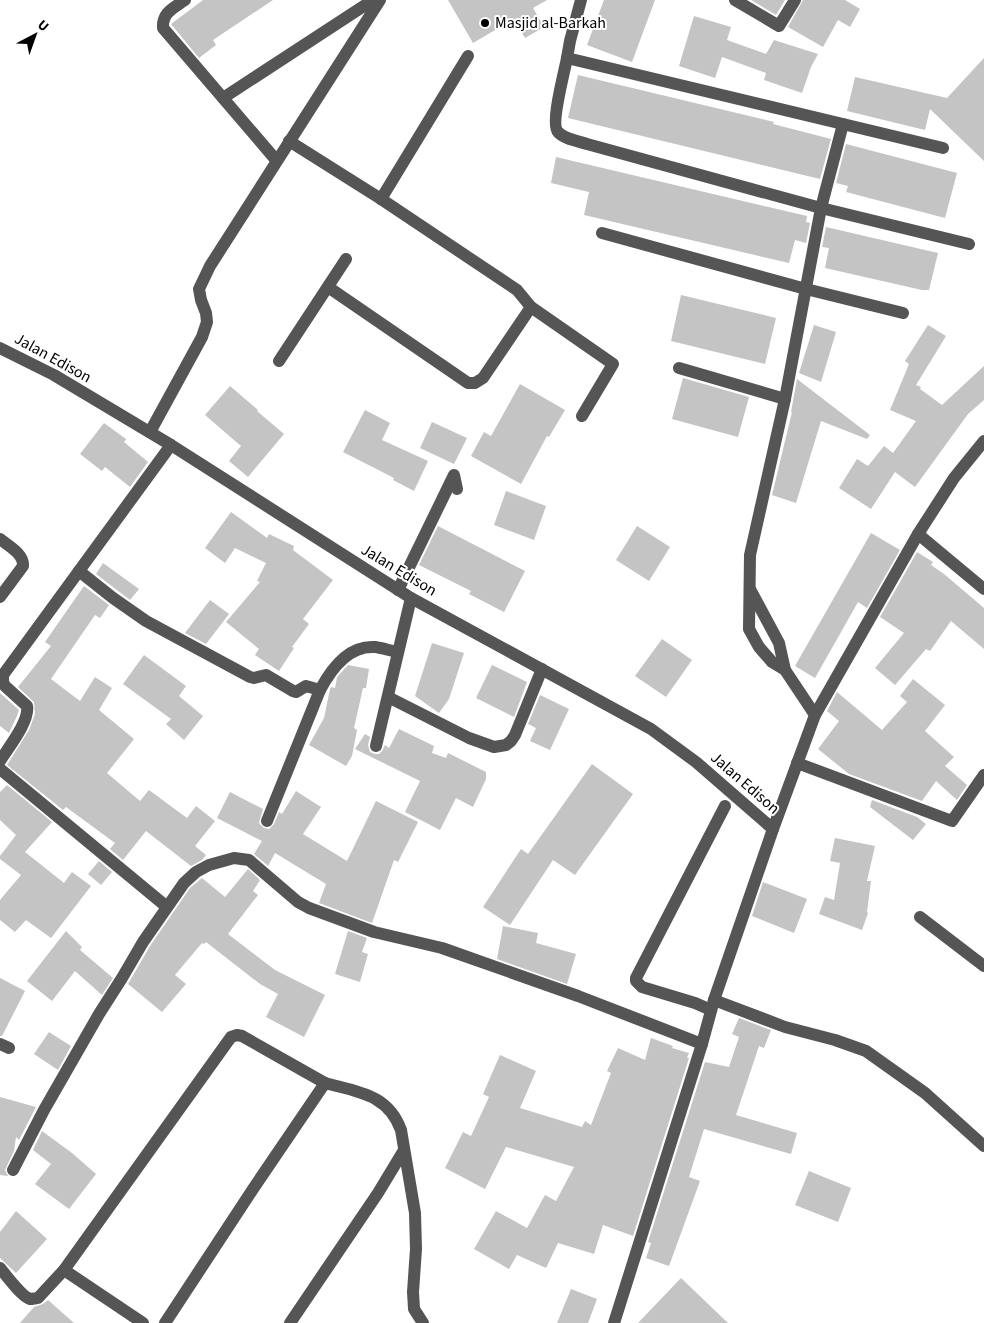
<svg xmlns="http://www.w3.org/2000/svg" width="984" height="1323" font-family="'Source Sans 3',sans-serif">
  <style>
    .building { fill: #c4c4c4 }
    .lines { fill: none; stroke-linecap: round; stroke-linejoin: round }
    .minor { stroke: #555; stroke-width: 12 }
    .poi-dot { fill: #000; stroke: #fff; stroke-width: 2 }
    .labels { text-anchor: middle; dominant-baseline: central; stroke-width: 4; stroke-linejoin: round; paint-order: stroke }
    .poi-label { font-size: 16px; fill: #000; stroke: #fff; text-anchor: start }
    .street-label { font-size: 16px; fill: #000; stroke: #fff }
  </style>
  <rect width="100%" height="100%" fill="#fff"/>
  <g class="building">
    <polygon points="203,0 273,0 213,40 216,45 199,58 171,24"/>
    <polygon points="448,0 547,0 533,8 544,27 525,38 514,19 473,43"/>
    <polygon points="604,0 655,0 632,62 587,45"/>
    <polygon points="751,0 785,0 776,15"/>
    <polygon points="803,0 845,0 860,9 850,27 838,20 823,47 788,27"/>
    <polygon points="694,16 731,27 727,40 766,54 774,40 818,54 811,67 802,93 764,80 766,73 722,57 715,78 679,66"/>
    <polygon points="984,58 984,161 930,109 925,130 847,111 855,77 947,98"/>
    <polygon points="578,75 774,122 773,124 831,139 820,179 568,118"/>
    <polygon points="846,144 957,173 945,218 846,192 848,186 836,183"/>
    <polygon points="556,157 807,216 806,222 810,223 806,243 795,240 789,263 584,215 589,192 551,183"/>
    <polygon points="826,227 938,253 929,290 922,290 825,268 829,248 822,247"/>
    <polygon points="681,295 776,318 765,364 671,341"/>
    <polygon points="814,325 836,332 821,382 799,373"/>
    <polygon points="928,325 946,336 916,385 921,387 920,389 942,405 984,366 984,400 968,414 915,487 895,472 871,509 839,488 857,459 868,466 884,446 893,453 916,421 890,410 909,364 905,361"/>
    <polygon points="683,378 749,397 738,437 672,419"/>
    <polygon points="797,379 870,435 867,439 821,421 796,503 772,495 792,412 791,412"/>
    <polygon points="520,384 565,410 549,437 547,436 521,484 471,456 484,432 491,436"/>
    <polygon points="230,386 258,410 257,411 284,434 248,477 229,461 241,446 205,415"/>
    <polygon points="365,410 390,423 382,440 428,461 414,491 393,480 394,478 343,452"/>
    <polygon points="432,422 467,438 454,464 420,448"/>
    <polygon points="104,423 126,439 124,442 148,462 130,487 105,467 102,471 80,454"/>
    <polygon points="506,491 546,506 534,540 494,525"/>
    <polygon points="231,512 267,538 269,534 294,546 293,550 333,580 303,619 309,624 292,647 294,648 279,671 255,655 259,649 226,622 260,582 257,581 266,563 235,548 225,563 205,548"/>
    <polygon points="438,526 525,571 504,612 469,594 471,591 419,565"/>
    <polygon points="637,526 670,547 649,581 616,560"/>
    <polygon points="871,533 900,550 867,608 858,602 815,678 795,666"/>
    <polygon points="917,552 933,562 931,565 944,574 984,608 984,649 951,621 930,651 926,649 895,685 875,668 904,633 880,617"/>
    <polygon points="103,563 139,589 130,600 96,574"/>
    <polygon points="84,586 109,605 100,618 95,615 51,679 80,701 95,677 112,688 99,710 134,739 107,773 140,801 149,790 187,818 196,806 215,821 195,846 206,855 202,860 191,866 146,831 123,860 110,849 115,843 66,807 63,810 7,765 29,730 35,714 34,702 18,687 51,646 45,642"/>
    <polygon points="210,600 229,614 206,644 185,633"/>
    <polygon points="662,639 692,660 666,697 635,676"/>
    <polygon points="432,643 464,653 449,699 439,713 415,696"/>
    <polygon points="144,655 186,686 179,696 203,716 184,740 166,724 171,719 123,684"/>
    <polygon points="348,665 369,669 366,688 363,688 354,728 357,730 352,756 346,766 309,745 324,718 330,689 331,687 335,688 337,677"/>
    <polygon points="492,665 527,682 514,717 476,698"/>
    <polygon points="913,679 945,705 925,731 954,757 945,766 967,785 957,800 936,781 922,801 849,774 818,749 839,721 827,711 837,692 882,730 907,702 900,696"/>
    <polygon points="0,693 19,710 17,716 9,733 0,726"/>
    <polygon points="540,695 569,709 550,750 530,741 536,728 528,724"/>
    <polygon points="399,729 434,746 432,753 446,758 448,753 486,772 486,779 473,807 456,798 440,830 405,812 420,781 355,749 365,734 370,737 368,745 370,752 375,754 379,754 382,751 385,745 389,748"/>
    <polygon points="592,764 633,794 575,875 553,860 510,925 483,907 521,849 528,854"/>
    <polygon points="7,785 52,822 25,852 64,883 72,872 91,886 51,938 26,920 15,932 0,920 0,900 21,875 0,859 0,856 16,835 0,820 0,792"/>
    <polygon points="296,791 321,807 303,834 347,861 376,801 418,822 398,862 394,860 372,923 319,903 326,884 275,853 268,866 254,854 262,841 217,818 230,792 263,809 259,823 264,828 269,829 274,824 279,812 282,814"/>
    <polygon points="872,800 917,817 926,824 913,840 870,807"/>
    <polygon points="835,838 875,846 867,881 871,881 867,912 868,913 862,930 819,914 825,897 834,900 840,863 830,861"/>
    <polygon points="99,861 112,872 101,885 88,874"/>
    <polygon points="248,869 260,880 253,891 258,895 228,934 275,970 325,995 304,1037 266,1017 278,994 260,984 206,942 204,944 202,943 175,975 186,984 162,1012 128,984 150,946 190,888 202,878 225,897"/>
    <polygon points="763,882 807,899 794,933 752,916"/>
    <polygon points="503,926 538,933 536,943 576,954 567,984 497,959"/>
    <polygon points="66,931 82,947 80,950 113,978 102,995 75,971 52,1001 27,981"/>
    <polygon points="348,931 367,938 362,952 368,954 360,982 335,974"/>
    <polygon points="0,978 25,991 2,1036 0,1036"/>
    <polygon points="739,1018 771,1030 764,1048 759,1046 736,1115 797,1133 791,1154 704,1129 689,1177 700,1181 669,1266 646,1258 651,1243 648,1242 705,1062 729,1067 739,1037 732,1034"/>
    <polygon points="49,1032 71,1046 58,1070 34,1054"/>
    <polygon points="651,1038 673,1046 672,1048 689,1053 687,1058 689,1058 633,1236 603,1225 594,1254 558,1243 546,1268 517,1255 509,1269 474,1249 496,1211 527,1228 545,1195 556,1201 574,1167 506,1147 485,1189 445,1168 463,1132 471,1136 489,1097 483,1094 500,1055 536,1071 520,1108 582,1127 585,1121 591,1125 611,1073 607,1071 618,1048 645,1060"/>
    <polygon points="0,1097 36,1107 19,1140 16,1137 14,1151 5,1170 8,1176 0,1175"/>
    <polygon points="42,1131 72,1153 96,1174 69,1209 35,1184 51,1164 33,1150"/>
    <polygon points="809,1171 851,1188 838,1222 795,1205"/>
    <polygon points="16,1211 47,1239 16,1273 0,1258 0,1232"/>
    <polygon points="681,1278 728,1323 638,1323"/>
    <polygon points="571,1289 597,1299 588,1323 557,1323"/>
    <polygon points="48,1300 74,1323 20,1323 34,1307 43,1304"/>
  </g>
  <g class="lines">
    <g class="minor">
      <path d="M185 0C174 8 162 12 163 28L276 160"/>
      <polyline points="581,0 570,41 567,58 943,148"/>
      <polyline points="735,0 779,26 795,0"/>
      <path d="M567 58C565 70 550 124 558 132 564 139 578 141 587 144L821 208 969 244"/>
      <polyline points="223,98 373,0"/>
      <polyline points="289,141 381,199 517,290 531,307 613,364 582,416"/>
      <polyline points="381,199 468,56"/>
      <polyline points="602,233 806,289 903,313"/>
      <polyline points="328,287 468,383 475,383 483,378 531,307"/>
      <polyline points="0,348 54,375 171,445 411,598 651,729 696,762 773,829"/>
      <polyline points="279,361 346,259"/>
      <polyline points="679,368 785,399"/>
      <polyline points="150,432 202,337 207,322 206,313 201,300 199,289 210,266 380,0"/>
      <polyline points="918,534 984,589"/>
      <path d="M0 539C9 546 24 554 23 566L0 597"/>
      <polyline points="79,571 113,598 146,621 250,677 254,678 266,675 293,691 296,692 306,686 320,690"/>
      <polyline points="750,589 779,643 785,670"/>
      <polyline points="398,590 454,475 457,489"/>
      <polyline points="388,697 469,738 494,747 506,745 511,741 515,735 542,669"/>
      <polyline points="815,715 785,670 772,662 759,647 749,629 750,555 785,399 821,208 843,124"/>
      <polyline points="376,746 411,598"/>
      <path d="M0 761C8 748 30 721 27 706L5 686 3 682V675L171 445"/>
      <polyline points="797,763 952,821 984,775"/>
      <polyline points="0,769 167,907"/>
      <path d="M267 821 320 690C331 669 348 645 375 647 383 648 391 651 398 652"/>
      <polyline points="920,917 984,966"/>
      <polyline points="714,1000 785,1027 835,1040 866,1051 925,1093 984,1146"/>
      <polyline points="711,1010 695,1003 642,987 636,981 636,978 725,806"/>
      <polyline points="0,1044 9,1048"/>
      <polyline points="13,1170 44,1110 99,1014 122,978 143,942 184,883 196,872 209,865 234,858 249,860 298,902 309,908 374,932 442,948 578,996 702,1044"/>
      <path d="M0 1268C6 1275 21 1296 30 1299 33 1299 35 1298 38 1298L64 1270 143 1323"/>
      <polyline points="64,1270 231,1037 237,1035 242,1036 325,1083"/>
      <path d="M165 1323 253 1189 325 1083C358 1092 388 1094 401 1130L415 1213 416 1249 413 1292 414 1309 423 1323"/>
      <polyline points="290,1323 378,1193 404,1150"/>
      <polyline points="614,1323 702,1044 714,1000 773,829 815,715 918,534 954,478 984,441"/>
    </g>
  </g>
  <circle class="poi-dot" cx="485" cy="23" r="5"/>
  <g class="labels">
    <g class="poi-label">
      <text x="495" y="23">Masjid al-Barkah</text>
    </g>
    <g class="street-label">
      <text transform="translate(53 358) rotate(29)">Jalan Edison</text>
      <text transform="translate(399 570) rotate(31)">Jalan Edison</text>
      <text transform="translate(745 783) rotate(41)">Jalan Edison</text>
    </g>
  </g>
  <g transform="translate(35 35) rotate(41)" stroke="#ffffff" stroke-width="4" paint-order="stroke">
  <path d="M0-4L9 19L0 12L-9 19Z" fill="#000000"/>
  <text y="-8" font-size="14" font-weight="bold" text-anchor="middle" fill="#000000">U</text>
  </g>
</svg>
